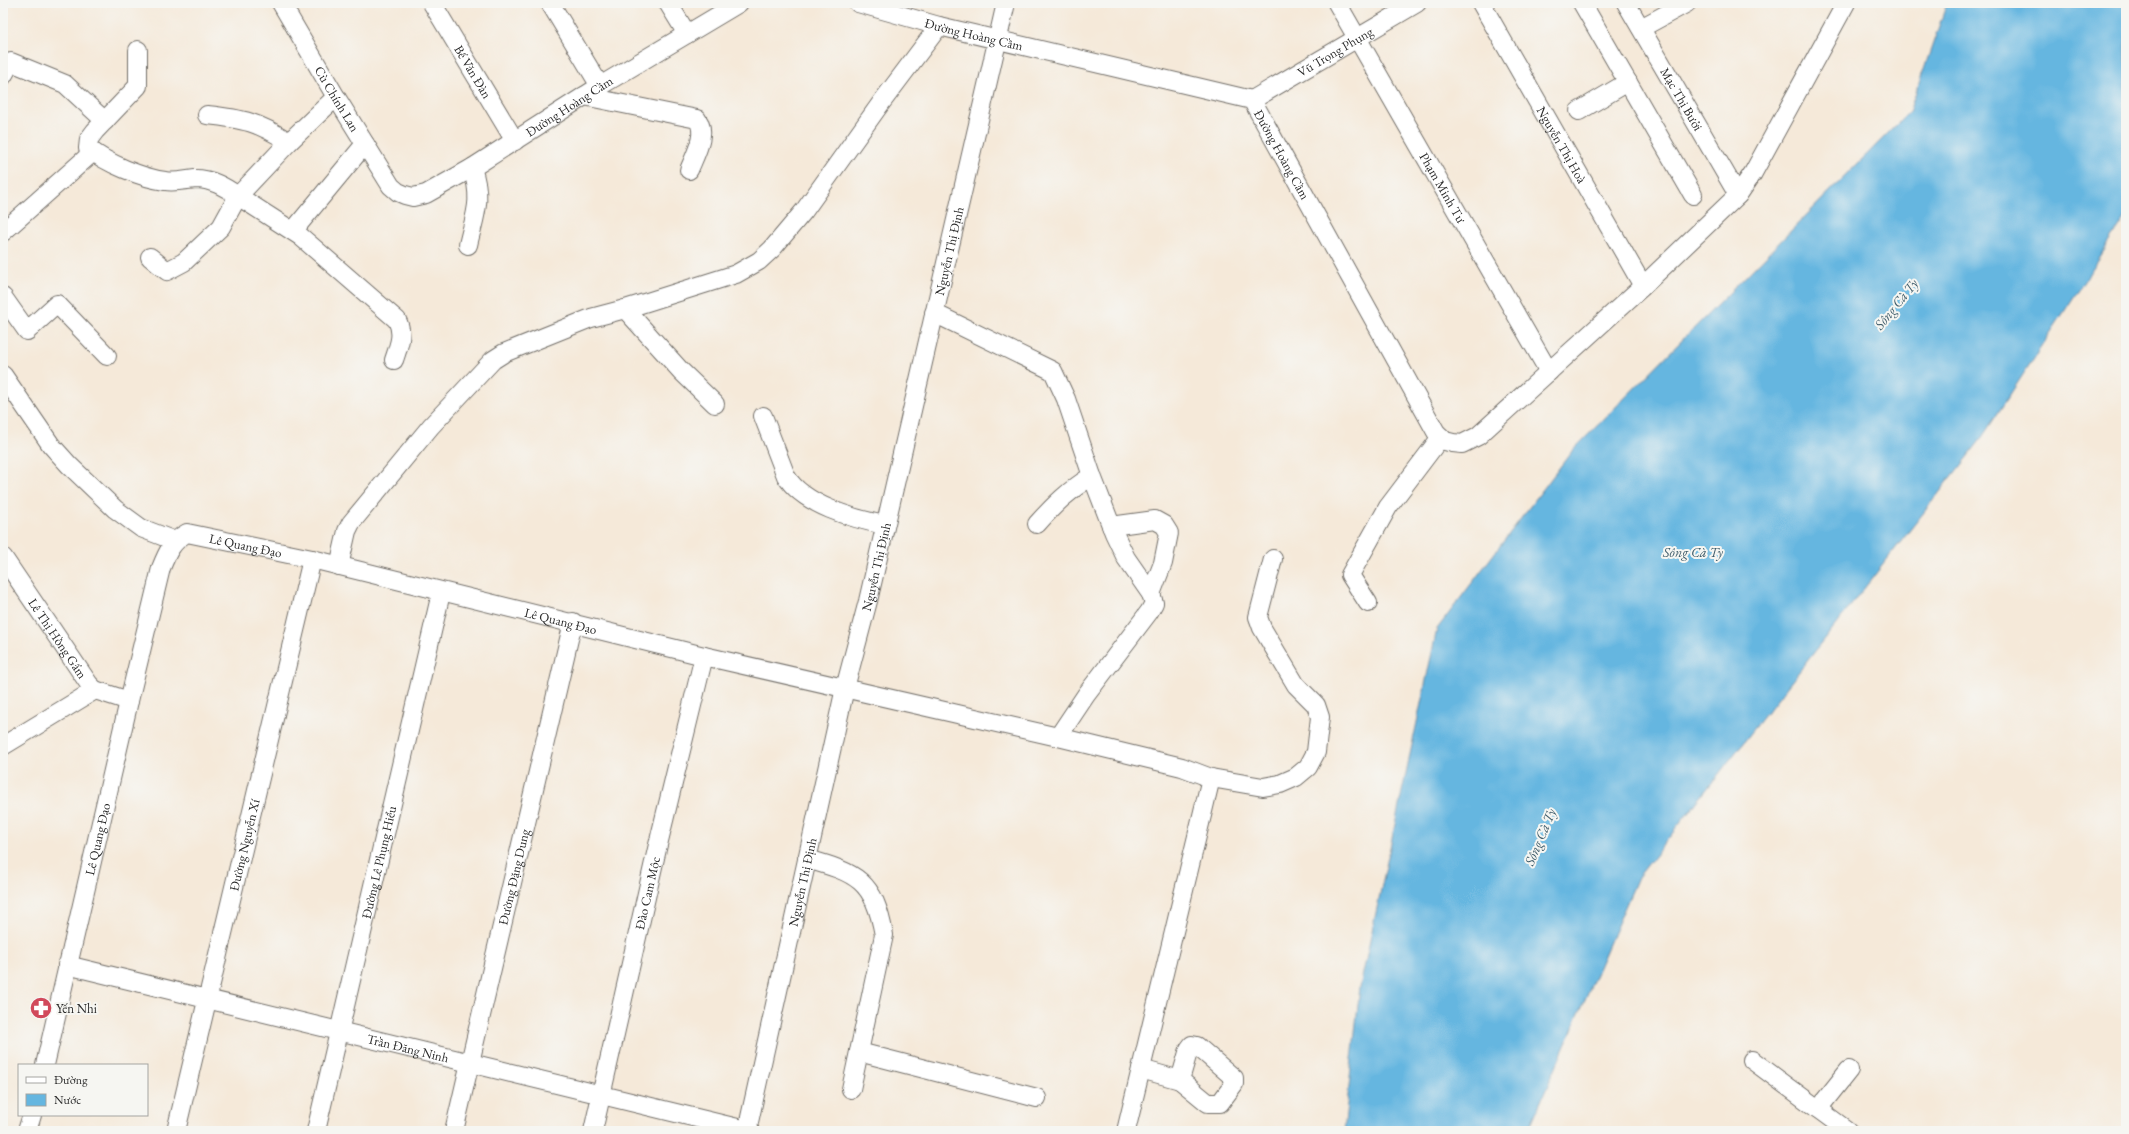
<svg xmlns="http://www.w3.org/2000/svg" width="2129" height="1134" font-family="'EB Garamond',serif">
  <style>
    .water { fill: #65b6e0; stroke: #487086 }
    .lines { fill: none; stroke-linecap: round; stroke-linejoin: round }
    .minor-casing { stroke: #726e68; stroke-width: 20 }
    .minor { stroke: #fff; stroke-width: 18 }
    .labels { text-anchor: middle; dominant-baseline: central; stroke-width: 4; stroke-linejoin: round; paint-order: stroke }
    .street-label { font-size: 13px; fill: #2b2b2b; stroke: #f6f6f2 }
    .poi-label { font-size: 13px; fill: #2b2b2b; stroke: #f6f6f2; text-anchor: start }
    .water-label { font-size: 14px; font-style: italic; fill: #3f5c6a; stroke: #f6f6f2 }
  </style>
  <rect width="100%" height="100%" fill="#f6f6f2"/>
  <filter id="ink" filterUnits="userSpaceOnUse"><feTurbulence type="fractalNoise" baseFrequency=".025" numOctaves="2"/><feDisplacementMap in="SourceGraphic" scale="8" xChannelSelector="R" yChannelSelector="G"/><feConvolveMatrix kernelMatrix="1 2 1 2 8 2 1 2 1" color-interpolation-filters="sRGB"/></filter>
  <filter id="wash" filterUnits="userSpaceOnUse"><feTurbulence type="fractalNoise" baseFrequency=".012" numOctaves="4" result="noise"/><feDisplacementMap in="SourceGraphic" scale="16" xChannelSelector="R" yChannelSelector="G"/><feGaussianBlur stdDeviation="0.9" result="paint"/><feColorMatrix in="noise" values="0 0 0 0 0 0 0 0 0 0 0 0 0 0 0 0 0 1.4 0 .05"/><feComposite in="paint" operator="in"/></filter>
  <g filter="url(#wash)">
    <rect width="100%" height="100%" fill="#f5e9d9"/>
    <polygon class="water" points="1947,3 2126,3 2126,217 1979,442 1638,877 1528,1131 1344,1131 1360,987 1437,629 1572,451 1909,112"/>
  </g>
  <g filter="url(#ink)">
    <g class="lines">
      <g class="minor-casing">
        <g id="minor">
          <path id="s1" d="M281 3 336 97 391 186 398 192 405 195 413 197 426 194 472 168 600 86 739 3"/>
          <path id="s2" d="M432 3 515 141"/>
          <polyline points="550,3 600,86"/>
          <polyline points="668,3 687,34"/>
          <path id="s3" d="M858 3 939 26 1252 100 1436 432 1445 441 1453 443 1462 444 1478 436 1643 286 1738 195 1753 173 1846 3"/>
          <path id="s4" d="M1337 3 1549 372"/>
          <path id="s5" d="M1481 3 1643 286"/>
          <polyline points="1582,3 1693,195"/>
          <path id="s6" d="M1626 3 1738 195"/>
          <polyline points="1641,28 1687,3"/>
          <path d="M138 50V86L95 131 89 139 88 148C106 163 142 178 165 181 175 183 185 180 195 179 212 179 225 187 238 196L221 227 184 262 167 271 150 257"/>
          <polyline points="3,76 11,62 65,84 105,121"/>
          <path d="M584 96 697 119C708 133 695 155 689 170"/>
          <path d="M336 97 289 142 238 196 300 236 397 320C404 334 399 345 394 360"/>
          <path id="s7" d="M1252 100 1417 3"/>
          <polyline points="1579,111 1628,82"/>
          <path d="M207 115C244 119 258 122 289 142"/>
          <polyline points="293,231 365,144"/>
          <polyline points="3,232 93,152"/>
          <path d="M468 245C475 214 483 200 472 168"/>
          <polyline points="3,297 27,331 57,304 107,356"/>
          <polyline points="625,309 681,371 715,404"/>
          <polyline points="934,313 1053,371 1066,399 1092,476 1114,533 1126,558 1151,594 1154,603 1149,612 1086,695 1058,737"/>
          <polyline points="3,375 51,445 69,465 115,509 141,528 175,541"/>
          <path d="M763 416 786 476C803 505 854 519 885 525"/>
          <path d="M1037 524C1054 505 1069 490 1092 476"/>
          <polyline points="1111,526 1155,520 1164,525 1169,533 1163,563 1151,594"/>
          <path id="s8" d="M3 557 89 684 95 690 129 701"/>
          <polyline points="339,566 347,531 351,523 431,426 493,360 504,353 591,318 625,309 736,274 759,261 772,249 804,211 881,103 939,26"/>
          <polyline points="1368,603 1350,575 1388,507 1441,437"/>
          <polyline points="3,746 95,690"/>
          <polyline points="1211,778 1263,787 1280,784 1296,777 1308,767 1316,752 1320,717 1316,705 1296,685 1262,628 1258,617 1273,559"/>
          <path d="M807 859C857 873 874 880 884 935L851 1089"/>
          <path id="s9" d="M67 965 750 1131"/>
          <polygon points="1192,1045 1197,1046 1234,1078 1234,1084 1220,1103 1208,1103 1180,1080 1189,1049"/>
          <polyline points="859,1052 1037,1098"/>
          <polyline points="1752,1060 1818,1109"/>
          <path id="s10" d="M45 1065 129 701 161 568C167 553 172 541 187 533L312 559 704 656 1058 737 1182 767 1211 778 1126 1131"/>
          <polyline points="1141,1069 1180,1080"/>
          <polyline points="27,1131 32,1115"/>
          <path id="s11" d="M176 1131 312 559"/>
          <path id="s12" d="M316 1131 441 593"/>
          <path id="s13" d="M454 1131 573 622"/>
          <path id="s14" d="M593 1131 657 849 704 656"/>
          <path id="s15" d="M747 1131 845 688 868 601 1006 3"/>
          <polyline points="1848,1131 1818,1109 1849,1070"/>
        </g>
      </g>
      <use href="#minor" class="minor"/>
    </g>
  </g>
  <defs>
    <g id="pharmacy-disc" transform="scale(1.15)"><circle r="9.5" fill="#d1495b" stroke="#f6f6f2"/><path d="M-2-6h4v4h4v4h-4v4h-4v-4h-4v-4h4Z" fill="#fff"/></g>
  </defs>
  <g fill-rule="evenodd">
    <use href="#pharmacy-disc" x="41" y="1008"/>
  </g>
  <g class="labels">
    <g class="street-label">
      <text stroke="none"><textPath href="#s3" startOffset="120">Đường Hoàng Cầm</textPath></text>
      <text stroke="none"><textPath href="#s7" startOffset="96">Vũ Trọng Phụng</textPath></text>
      <text stroke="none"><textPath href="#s2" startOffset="80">Bế Văn Đàn</textPath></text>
      <text stroke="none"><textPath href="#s1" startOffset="111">Cù Chính Lan</textPath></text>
      <text stroke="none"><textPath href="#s6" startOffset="111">Mạc Thị Bưởi</textPath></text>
      <text stroke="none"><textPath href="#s1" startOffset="420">Đường Hoàng Cầm</textPath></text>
      <text stroke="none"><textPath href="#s5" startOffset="163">Nguyễn Thị Hoà</textPath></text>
      <text stroke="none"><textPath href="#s3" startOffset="468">Đường Hoàng Cầm</textPath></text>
      <text stroke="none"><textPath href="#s4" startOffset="213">Phạm Minh Tư</textPath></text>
      <text stroke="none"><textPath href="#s15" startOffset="903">Nguyễn Thị Định</textPath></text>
      <text stroke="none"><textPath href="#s10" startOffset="615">Lê Quang Đạo</textPath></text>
      <text stroke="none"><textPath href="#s15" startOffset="579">Nguyễn Thị Định</textPath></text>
      <text stroke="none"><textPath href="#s10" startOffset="939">Lê Quang Đạo</textPath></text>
      <text stroke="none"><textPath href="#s8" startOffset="98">Lê Thị Hồng Gấm</textPath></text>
      <text stroke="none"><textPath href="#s10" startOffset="232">Lê Quang Đạo</textPath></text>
      <text stroke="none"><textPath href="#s11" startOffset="294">Đường Nguyễn Xí</textPath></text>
      <text stroke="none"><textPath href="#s12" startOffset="276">Đường Lê Phụng Hiểu</textPath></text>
      <text stroke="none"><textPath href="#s13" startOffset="261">Đường Đặng Dung</textPath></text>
      <text stroke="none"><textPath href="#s15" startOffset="255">Nguyễn Thị Định</textPath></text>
      <text stroke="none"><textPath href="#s14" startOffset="244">Đào Cam Mộc</textPath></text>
      <text stroke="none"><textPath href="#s9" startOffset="351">Trần Đăng Ninh</textPath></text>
    </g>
    <g class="poi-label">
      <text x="56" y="1008">Yến Nhi</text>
    </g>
    <g class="water-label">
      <text transform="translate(1896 304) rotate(-51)">Sông Cà Ty</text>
      <text x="1693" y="552">Sông Cà Ty</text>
      <text transform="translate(1540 837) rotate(-67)">Sông Cà Ty</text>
    </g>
  </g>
  <rect width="2129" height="1134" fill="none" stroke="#f6f6f2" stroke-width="16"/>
  <rect x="18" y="1064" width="130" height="52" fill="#f6f6f2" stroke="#a5a5a2"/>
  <rect x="26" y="1077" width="20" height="6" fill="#ffffff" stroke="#a5a5a2"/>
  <text x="54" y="1084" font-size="12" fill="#2b2b2b">Đường</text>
  <rect x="26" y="1094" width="20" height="12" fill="#65b6e0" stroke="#a5a5a2"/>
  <text x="54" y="1104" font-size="12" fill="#2b2b2b">Nước</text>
</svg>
